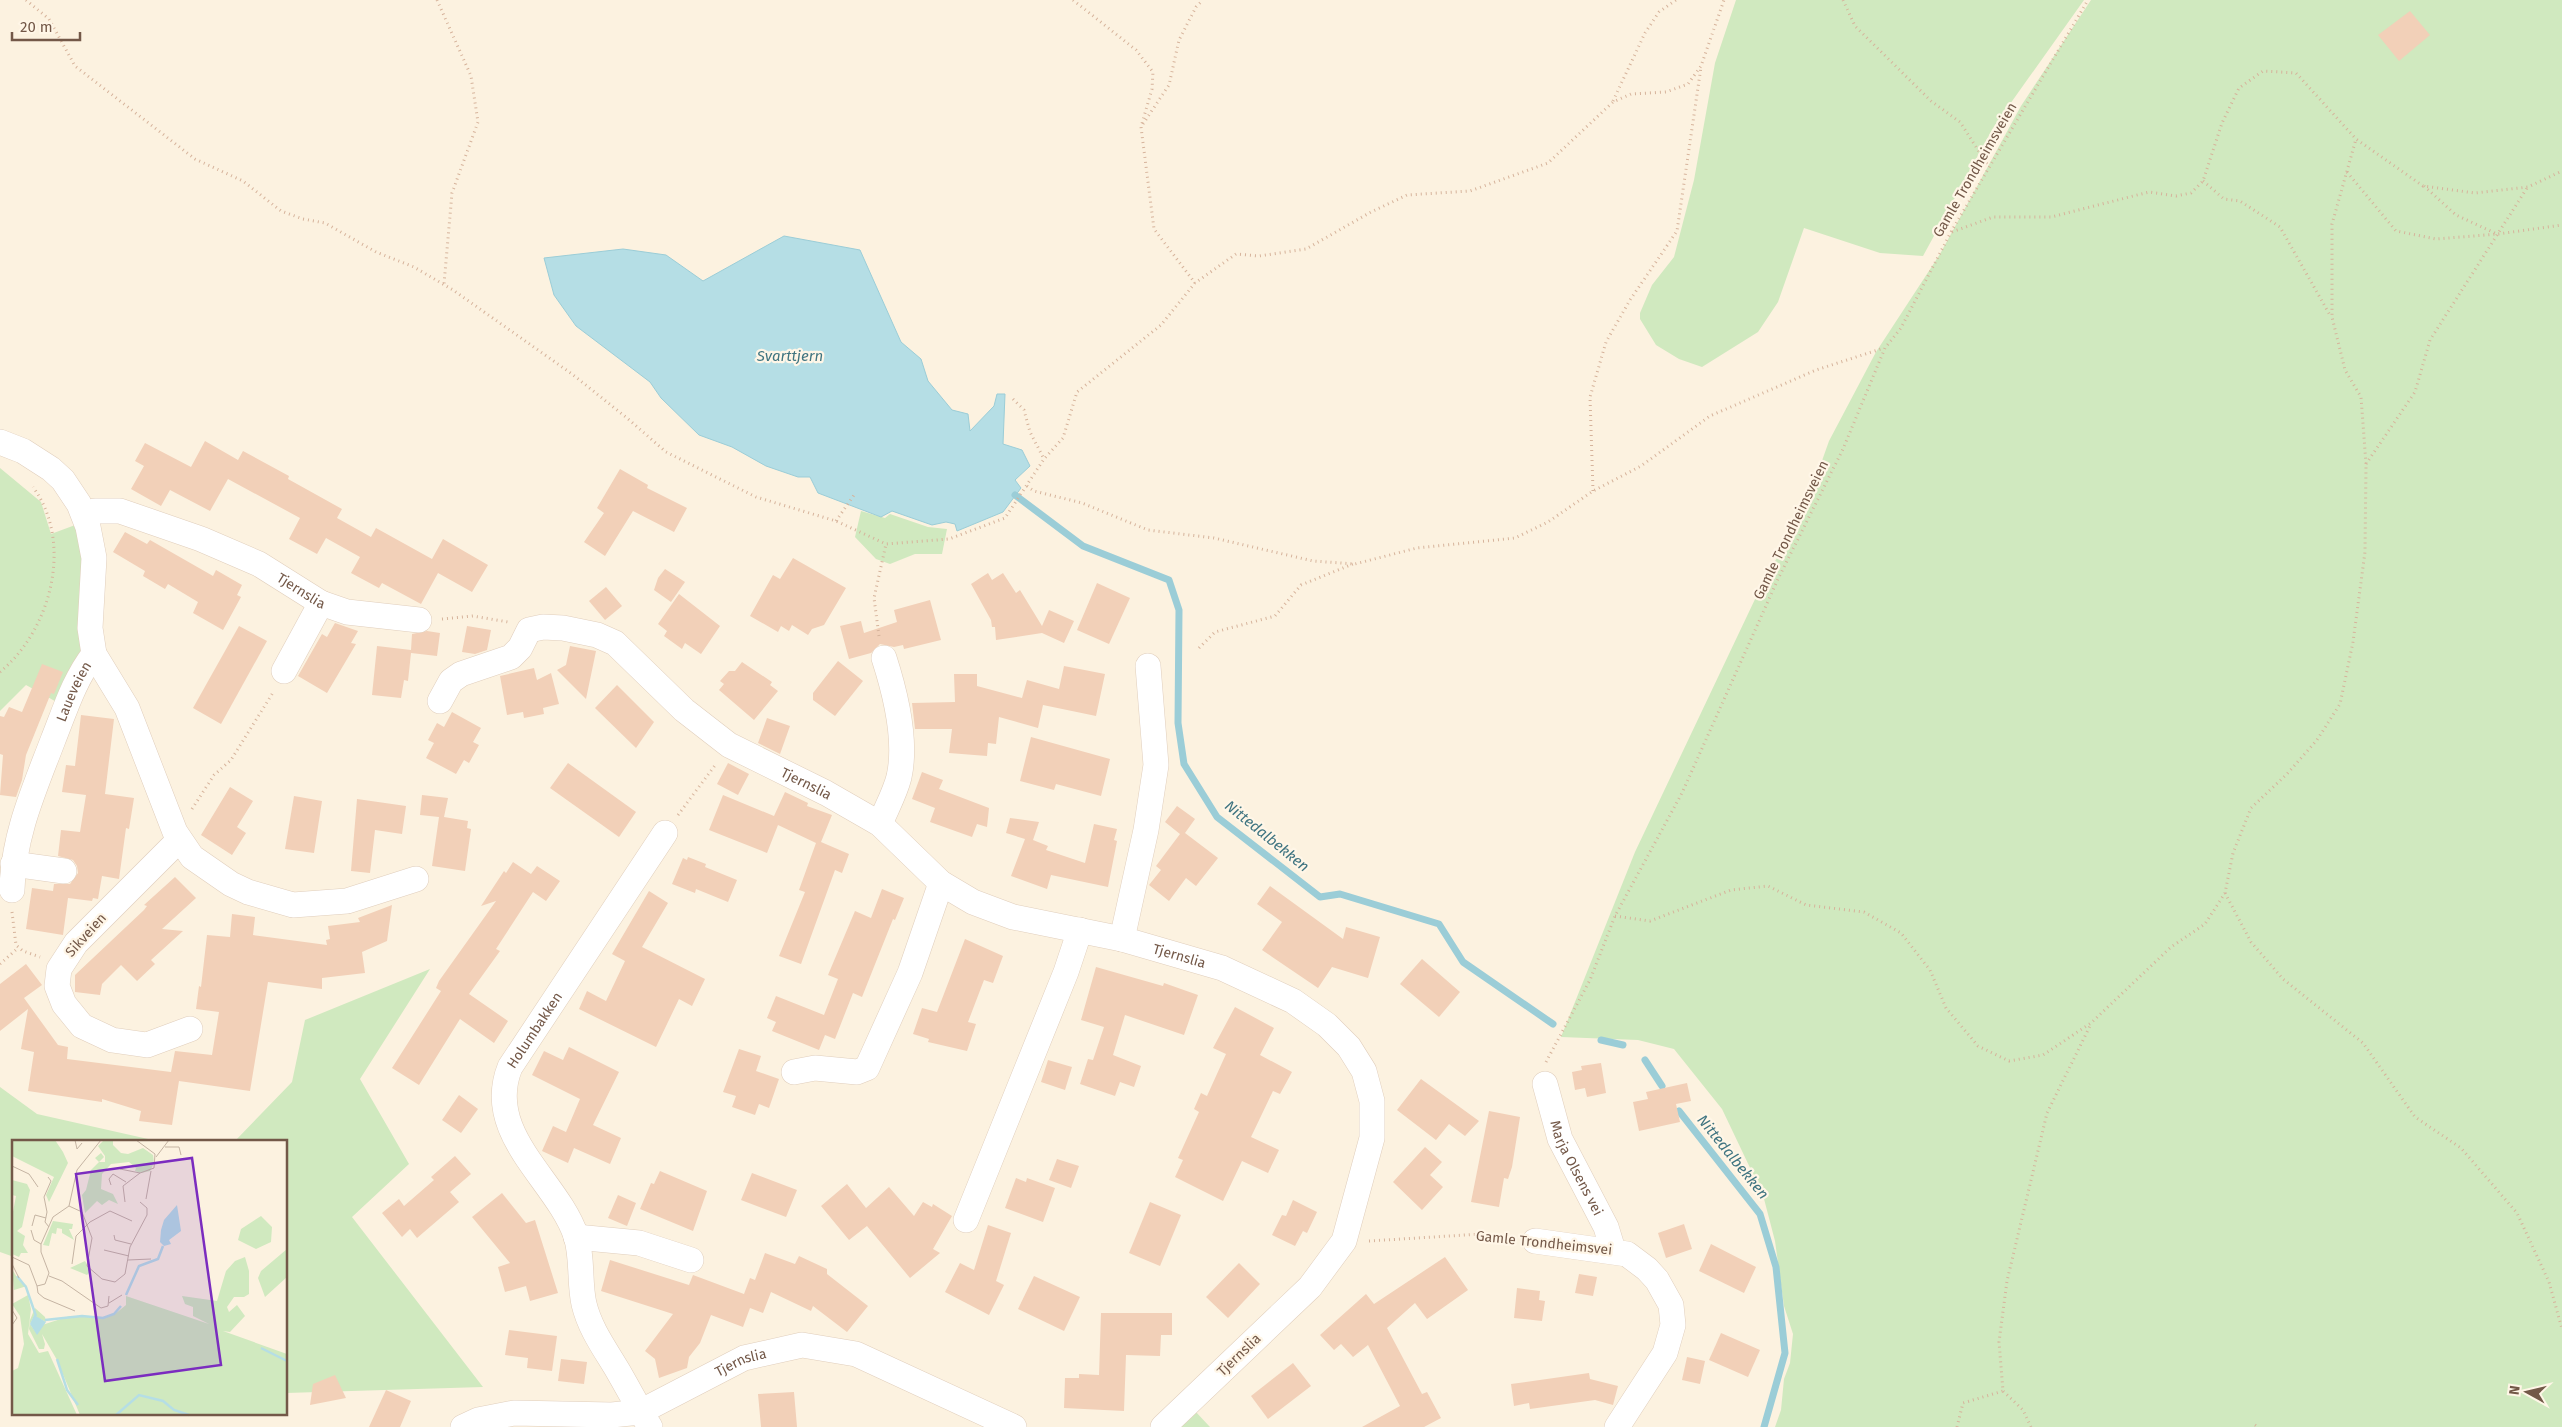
<svg xmlns="http://www.w3.org/2000/svg" width="2562" height="1427" font-family="'Fira Sans',sans-serif">
  <style>
    .green { fill: #d0e9bf }
    .water { fill: #b5dee5; stroke: #9bcdd7 }
    .lines { fill: none; stroke-linecap: round; stroke-linejoin: round }
    .stream { stroke: #9bcdd7; stroke-width: 7 }
    .building { fill: #f2d0b8 }
    .minor-casing { stroke: #e0cebc; stroke-width: 26 }
    .path { stroke: #d6b39b; stroke-width: 3; stroke-dasharray: 1 4; stroke-linecap: butt }
    .minor { stroke: #fff; stroke-width: 25 }
    .labels { text-anchor: middle; dominant-baseline: central; stroke-width: 4.5; stroke-linejoin: round; paint-order: stroke }
    .street-label { font-size: 14px; fill: #735848; stroke: #fff6e7 }
    .water-label { font-size: 15px; font-style: italic; fill: #3f7480; stroke: #fff6e7 }
    .inset-river { fill: none; stroke: #b5dee5; stroke-width: 2.5 }
    .inset-road { fill: none; stroke: #c5b4a3; stroke-width: 1 }
    .view { fill: #7b2cbf; fill-opacity: 0.15; stroke: #7b2cbf; stroke-width: 2.5 }
    .inset-edge { fill: none; stroke: #735848; stroke-width: 2.5 }
  </style>
  <rect width="100%" height="100%" fill="#fcf2e0"/>
  <g class="green">
    <polygon points="1736,0 2084,0 1993,128 1923,256 1880,253 1804,228 1778,302 1758,332 1702,367 1679,359 1656,345 1640,319 1640,313 1652,285 1674,257 1694,180 1715,63"/>
    <polygon points="2091,0 2562,0 2562,1427 1775,1427 1781,1410 1784,1379 1790,1363 1793,1334 1784,1306 1775,1241 1763,1195 1722,1109 1674,1049 1638,1040 1561,1037 1635,852 1766,576 1802,517 1829,441 1876,352 1940,254 2021,106"/>
    <polygon points="0,468 41,502 51,534 86,521 86,640 62,705 26,685 0,711"/>
    <polygon points="861,511 885,518 890,514 928,527 947,529 942,554 915,554 890,564 876,559 855,537"/>
    <polygon points="430,969 360,1079 409,1164 352,1217 483,1387 286,1393 286,1141 235,1141 292,1082 305,1020"/>
    <polygon points="0,1087 37,1114 157,1141 14,1141 14,1257 0,1252"/>
    <polygon points="1195,1411 1210,1427 1178,1427"/>
  </g>
  <polygon class="water" points="784,236 860,250 901,342 921,359 928,381 952,410 968,414 970,431 994,406 997,394 1005,394 1003,444 1022,450 1030,466 1015,480 1021,488 1003,512 957,531 955,524 946,522 932,525 892,511 881,517 818,493 810,477 798,477 766,466 732,447 699,435 661,398 650,382 576,326 554,295 544,258 623,249 666,255 703,281"/>
  <g class="lines">
    <g class="stream">
      <polyline points="1015,495 1083,546 1169,580 1179,610 1178,723 1184,764 1217,817 1320,897 1340,894 1439,924 1463,962 1553,1024"/>
      <polyline points="1601,1040 1623,1045"/>
      <polyline points="1645,1060 1662,1086"/>
      <polyline points="1679,1111 1760,1214 1776,1267 1785,1353 1764,1427"/>
    </g>
  </g>
  <g class="building">
    <polygon points="2410,11 2430,35 2399,61 2378,35"/>
    <polygon points="205,441 238,460 243,451 289,476 288,479 342,509 337,518 371,537 376,528 432,559 443,539 488,565 472,592 438,573 421,604 382,583 379,588 351,573 360,557 326,538 317,554 289,539 300,518 228,479 210,511 170,490 161,506 131,489 144,466 135,461 145,443 191,467"/>
    <polygon points="620,469 648,485 647,488 687,508 674,532 633,511 605,556 584,542 604,513 597,508"/>
    <polygon points="125,532 147,544 150,540 213,576 216,570 242,585 237,595 241,597 223,630 193,613 198,602 168,584 165,589 143,576 145,571 113,552"/>
    <polygon points="793,558 846,588 824,625 812,629 808,635 792,625 789,631 781,626 778,632 750,616 773,575 780,579"/>
    <polygon points="665,569 685,582 671,602 654,590 658,578"/>
    <polygon points="988,573 992,580 1003,573 1016,593 1020,590 1042,626 1049,610 1074,621 1064,643 1042,633 996,640 995,627 992,627 991,620 971,584"/>
    <polygon points="1097,583 1130,598 1109,644 1077,630"/>
    <polygon points="606,587 622,606 605,620 589,601"/>
    <polygon points="679,594 720,626 701,654 685,643 682,649 664,636 667,631 658,624"/>
    <polygon points="930,600 941,640 904,649 903,645 894,647 880,644 871,653 849,659 840,626 861,621 864,633 897,622 894,610"/>
    <polygon points="335,623 358,631 351,643 356,644 327,693 298,676 322,634 327,637"/>
    <polygon points="239,626 267,641 221,724 193,708"/>
    <polygon points="467,626 491,630 487,650 475,654 462,652"/>
    <polygon points="427,631 440,633 437,656 411,653 408,681 404,680 401,698 372,695 377,646 411,650 412,634"/>
    <polygon points="570,646 596,651 586,699 557,670 566,665"/>
    <polygon points="838,661 863,681 835,716 813,700 813,693"/>
    <polygon points="742,662 772,682 770,685 778,691 754,720 719,690 724,684 720,681 729,671 735,671"/>
    <polygon points="42,664 63,672 54,694 51,693 26,755 22,780 16,797 0,795 3,755 0,754 0,716 4,717 9,707 22,712"/>
    <polygon points="1064,666 1105,674 1096,716 1043,705 1038,728 999,717 996,744 988,743 987,756 949,753 952,729 915,729 912,703 955,702 954,674 977,674 977,686 1022,698 1027,680 1059,689"/>
    <polygon points="534,668 537,680 551,673 559,704 543,708 544,714 524,718 523,712 507,715 500,676"/>
    <polygon points="617,685 654,722 636,748 595,708"/>
    <polygon points="452,712 481,728 473,742 479,745 469,763 464,760 456,774 426,758 434,743 428,740 437,723 444,727"/>
    <polygon points="81,715 114,719 105,794 134,798 129,829 126,828 119,879 102,876 98,899 93,898 92,901 68,898 63,935 26,929 32,888 53,891 54,884 70,884 78,873 77,866 73,860 58,856 61,830 80,832 86,795 62,792 66,765 75,766"/>
    <polygon points="767,718 790,726 780,754 758,743"/>
    <polygon points="1031,737 1110,759 1101,796 1056,784 1054,790 1020,781"/>
    <polygon points="568,763 636,812 619,837 550,788"/>
    <polygon points="728,763 749,774 738,795 717,784"/>
    <polygon points="922,772 943,780 939,789 989,808 987,827 977,824 972,837 930,822 935,808 912,799"/>
    <polygon points="230,787 253,801 237,827 246,833 232,855 201,835"/>
    <polygon points="785,792 808,803 807,806 832,815 821,842 849,854 842,873 835,870 801,964 779,956 805,892 799,890 816,843 778,825 767,853 709,830 723,795 774,816"/>
    <polygon points="422,795 448,798 444,817 468,821 467,828 471,829 465,871 432,866 439,817 420,815"/>
    <polygon points="294,796 322,801 314,853 285,849"/>
    <polygon points="357,799 406,806 402,834 375,830 370,873 351,871"/>
    <polygon points="1177,806 1195,819 1185,833 1218,858 1196,886 1186,878 1169,901 1149,885 1161,870 1156,866 1180,834 1165,822"/>
    <polygon points="1010,818 1039,822 1033,840 1048,846 1046,850 1085,863 1094,824 1117,829 1114,840 1117,841 1108,887 1051,875 1047,889 1011,876 1025,839 1006,833"/>
    <polygon points="688,857 706,864 705,867 737,880 728,902 696,889 695,893 672,884 683,858 687,860"/>
    <polygon points="513,862 531,874 537,866 560,881 546,901 533,892 496,949 500,951 469,994 508,1021 494,1043 460,1019 419,1085 392,1068 441,991 436,988 439,981 496,901 481,906 504,871 506,873"/>
    <polygon points="175,877 196,898 162,929 183,931 151,960 155,964 137,981 121,965 102,984 100,995 75,992 75,975 144,910 147,906 144,905"/>
    <polygon points="1270,886 1343,939 1346,927 1380,937 1368,978 1332,967 1318,988 1262,950 1282,922 1257,904"/>
    <polygon points="882,889 904,898 895,920 893,919 862,997 853,993 835,1039 825,1035 819,1050 772,1031 776,1022 767,1018 776,996 824,1015 838,979 828,975 855,911 871,918"/>
    <polygon points="649,891 668,903 642,947 705,979 692,1006 679,999 656,1047 579,1009 587,991 606,1001 625,961 612,954"/>
    <polygon points="392,905 387,941 362,952 365,973 322,978 322,989 268,982 250,1091 179,1081 172,1125 139,1121 141,1111 102,1099 102,1102 28,1091 34,1052 21,1049 28,1009 0,1031 0,984 26,964 42,985 24,998 58,1045 68,1047 67,1059 171,1072 175,1051 212,1055 219,1012 196,1009 199,986 201,987 207,935 230,937 232,914 255,917 253,935 327,945 326,940 330,939 328,926 360,922 358,918"/>
    <polygon points="965,939 1003,956 993,983 984,980 968,1022 976,1024 967,1051 928,1042 929,1039 913,1034 922,1008 937,1012"/>
    <polygon points="1422,959 1460,992 1439,1017 1400,984"/>
    <polygon points="1096,967 1163,986 1164,983 1198,995 1184,1035 1125,1015 1113,1055 1141,1066 1134,1087 1120,1082 1115,1096 1080,1084 1088,1059 1093,1060 1104,1027 1081,1020"/>
    <polygon points="1235,1007 1274,1028 1260,1055 1292,1072 1280,1094 1273,1091 1251,1137 1279,1150 1268,1173 1242,1161 1223,1201 1175,1177 1183,1160 1178,1158 1199,1112 1194,1109 1201,1093 1207,1096 1226,1054 1213,1048"/>
    <polygon points="569,1047 619,1072 593,1125 621,1138 610,1164 574,1148 568,1163 542,1151 553,1126 566,1132 580,1099 532,1075 544,1051 563,1060"/>
    <polygon points="739,1049 761,1056 756,1071 779,1079 769,1108 759,1104 755,1115 732,1107 736,1096 723,1092"/>
    <polygon points="1048,1060 1072,1067 1065,1090 1041,1082"/>
    <polygon points="1601,1063 1606,1093 1587,1097 1585,1088 1575,1090 1572,1072 1582,1070 1581,1066"/>
    <polygon points="1421,1079 1479,1121 1465,1136 1449,1124 1436,1140 1397,1110"/>
    <polygon points="1687,1083 1691,1101 1676,1104 1680,1122 1639,1131 1633,1102 1648,1099 1646,1092"/>
    <polygon points="459,1095 478,1109 461,1133 442,1120"/>
    <polygon points="1489,1111 1520,1117 1512,1167 1508,1179 1504,1178 1499,1207 1471,1202"/>
    <polygon points="1425,1147 1442,1162 1430,1175 1443,1187 1422,1210 1393,1182"/>
    <polygon points="455,1156 471,1174 450,1192 459,1202 417,1238 410,1229 402,1237 382,1213 399,1199 404,1206 434,1180 431,1177"/>
    <polygon points="1057,1159 1079,1166 1071,1188 1049,1180"/>
    <polygon points="660,1171 707,1191 693,1231 640,1209 651,1183 654,1184"/>
    <polygon points="752,1173 797,1190 786,1217 741,1200"/>
    <polygon points="1016,1178 1026,1182 1027,1178 1055,1188 1043,1222 1005,1208"/>
    <polygon points="847,1184 866,1208 889,1187 914,1216 923,1202 932,1207 933,1204 952,1216 933,1249 940,1253 910,1278 867,1226 849,1240 821,1206"/>
    <polygon points="502,1193 526,1223 535,1220 558,1293 530,1301 526,1286 505,1292 498,1267 510,1263 472,1217"/>
    <polygon points="618,1195 636,1203 627,1226 608,1218"/>
    <polygon points="1293,1200 1317,1212 1307,1233 1303,1231 1295,1246 1272,1235 1282,1215 1286,1216"/>
    <polygon points="1150,1202 1181,1215 1160,1266 1129,1253"/>
    <polygon points="1684,1224 1692,1249 1666,1258 1658,1233"/>
    <polygon points="988,1225 1011,1233 996,1281 1004,1285 989,1315 945,1292 960,1263 974,1270"/>
    <polygon points="1711,1244 1756,1267 1744,1293 1699,1271"/>
    <polygon points="765,1253 795,1264 799,1256 827,1269 827,1274 868,1306 847,1332 813,1306 811,1311 771,1292 763,1313 750,1308 743,1327 711,1315 700,1343 689,1357 687,1368 659,1378 655,1359 645,1351 673,1314 601,1291 610,1260 689,1285 693,1275 744,1294 750,1278 755,1280"/>
    <polygon points="1445,1257 1468,1290 1427,1319 1415,1303 1387,1328 1422,1394 1427,1392 1441,1418 1424,1427 1362,1427 1400,1406 1368,1345 1353,1357 1341,1344 1334,1350 1320,1335 1366,1294 1374,1304"/>
    <polygon points="1239,1263 1260,1284 1228,1318 1206,1297"/>
    <polygon points="1579,1274 1597,1277 1593,1296 1575,1293"/>
    <polygon points="1034,1276 1080,1297 1064,1331 1018,1309"/>
    <polygon points="1517,1288 1540,1291 1539,1300 1545,1301 1542,1321 1514,1318"/>
    <polygon points="1101,1313 1172,1313 1172,1335 1161,1335 1160,1356 1126,1355 1124,1411 1064,1408 1065,1378 1079,1378 1079,1374 1099,1375"/>
    <polygon points="509,1330 557,1336 552,1371 527,1368 528,1358 505,1355"/>
    <polygon points="1721,1333 1760,1350 1748,1377 1709,1360"/>
    <polygon points="1687,1357 1705,1361 1700,1384 1682,1380"/>
    <polygon points="561,1359 587,1362 584,1384 558,1381"/>
    <polygon points="1293,1363 1311,1386 1268,1419 1251,1396"/>
    <polygon points="1589,1373 1590,1379 1618,1386 1613,1405 1595,1400 1530,1409 1529,1403 1514,1406 1511,1384"/>
    <polygon points="335,1375 346,1398 310,1405 313,1384"/>
    <polygon points="386,1390 411,1401 400,1427 369,1427"/>
    <polygon points="794,1392 797,1427 761,1427 758,1394"/>
  </g>
  <g class="lines">
    <g class="minor-casing">
      <g id="minor">
        <polyline points="0,442 23,451 51,469 63,480 79,504 88,527 94,558 90,628 94,654 127,708 175,832 192,857 231,884 248,892 293,905 347,901 416,879"/>
        <path id="s1" d="M84 513 95 511H120L201 539 259 564 321 603 347 612 419 620"/>
        <polyline points="284,671 321,603"/>
        <path id="s2" d="M440 701 451 681 461 674 511 657 520 648 529 630 543 627 563 628 597 635 615 643 684 710 729 745 826 793 880 824 941 883 973 902 1013 917 1122 939 1222 968 1293 1001 1327 1025 1349 1047 1364 1071 1372 1101V1138L1344 1241 1310 1287 1163 1427"/>
        <path d="M880 824C886 809 895 793 899 777 907 741 895 692 884 658"/>
        <polyline points="179,840 76,943 59,969 57,986 64,1004 82,1026 112,1040 147,1045 190,1029"/>
        <polyline points="13,864 64,871"/>
        <path id="s3" d="M12 890C13 836 34 790 53 740 65 710 74 680 94 654"/>
        <polyline points="1122,939 1146,830 1156,765 1148,666"/>
        <polyline points="794,1072 815,1068 857,1072 867,1068 910,973 941,883"/>
        <path id="s4" d="M1545 1084 1560 1139 1606 1227 1613 1250"/>
        <polyline points="966,1220 1066,972 1080,930"/>
        <polyline points="576,1237 639,1243 691,1260"/>
        <polyline points="1535,1241 1627,1254 1647,1269 1657,1280 1671,1305 1673,1325 1665,1353 1617,1427"/>
        <path id="s5" d="M463 1427 478 1420 514 1413 612 1415 640 1412 744 1358 802 1345 856 1354 1014 1427"/>
        <path id="s6" d="M650 1427C639 1409 629 1390 618 1371 605 1349 590 1329 584 1304 579 1282 583 1258 576 1236 557 1180 483 1134 510 1067L665 833"/>
      </g>
    </g>
    <g class="path">
      <polyline points="26,0 49,19 75,66 195,159 243,181 281,211 303,219 325,223 376,252 414,267 453,290 572,374 627,418 666,452 756,497 836,521 886,544 949,539 1005,518 1044,459 1063,438 1077,392 1161,325 1195,283 1236,254 1259,256 1306,249 1371,212 1407,195 1470,191 1548,163 1613,102 1631,94 1666,92 1688,84 1701,66 1724,0"/>
      <polyline points="437,0 471,76 478,122 452,193 444,284"/>
      <polyline points="1073,0 1136,50 1153,72 1152,89 1141,127 1154,229 1195,283"/>
      <polyline points="1843,0 1855,26 1931,101 1960,122 1989,167"/>
      <polyline points="1613,101 1645,33 1659,12 1676,0"/>
      <polyline points="1143,124 1169,85 1179,40 1196,7 1203,0"/>
      <polyline points="2347,172 2396,231 2436,239 2498,234 2562,225"/>
      <polyline points="2203,181 2224,199 2240,201 2280,227 2331,317"/>
      <polyline points="2424,186 2456,215 2497,234"/>
      <polyline points="1952,232 1993,217 2051,217 2149,192 2176,196 2191,193 2203,181 2222,123 2239,88 2263,71 2296,73 2356,139 2423,186 2475,193 2528,187 2562,171"/>
      <polyline points="1013,399 1024,410 1030,432 1044,459"/>
      <polyline points="2366,464 2415,392 2430,340 2527,188"/>
      <polyline points="1027,486 1034,491 1082,503 1148,530 1214,538 1313,561 1355,564 1417,548 1515,538 1548,522 1593,491 1641,466 1710,416 1816,370 1884,348"/>
      <polyline points="1593,491 1590,397 1606,342 1630,300 1677,231 1701,67"/>
      <polyline points="836,521 854,495"/>
      <polyline points="442,619 473,616 508,622"/>
      <polyline points="879,636 874,598 886,544"/>
      <polyline points="1199,648 1215,632 1275,616 1301,585 1353,564"/>
      <path d="M0 672C51 630 74 543 33 487"/>
      <polyline points="192,809 214,775 231,760 274,691"/>
      <polyline points="678,815 716,764"/>
      <polyline points="2225,893 2251,942 2283,979 2363,1043 2415,1117 2461,1148 2517,1213 2549,1282 2562,1329"/>
      <polyline points="12,912 16,945 23,951 40,957"/>
      <polyline points="1615,916 1650,921 1731,890 1768,886 1806,905 1864,912 1901,933 1930,970 1946,1008 1978,1046 2009,1061 2043,1055 2091,1023 2171,947 2205,924 2225,893 2233,853 2251,808 2287,774 2317,740 2340,704 2353,642 2365,552 2366,464 2361,397 2345,370 2332,317 2332,224 2356,139"/>
      <polyline points="0,964 18,948"/>
      <polyline points="1546,1062 1590,980 1615,916 1682,793 1778,579 1843,449 1885,348 1901,328 1951,232 2088,0"/>
      <polyline points="1369,1241 1481,1234 1512,1238"/>
      <polyline points="2255,1425 2258,1427"/>
      <polyline points="1957,1427 1963,1403 2003,1391"/>
      <polyline points="2031,1427 2023,1410 2003,1391 1999,1342 2007,1281 2047,1113 2091,1024"/>
    </g>
    <use href="#minor" class="minor"/>
  </g>
  <g class="labels">
    <g class="street-label">
      <text transform="translate(1975 170) rotate(-60)">Gamle Trondheimsveien</text>
      <text transform="translate(1791 530) rotate(-64)">Gamle Trondheimsveien</text>
      <text stroke="none"><textPath href="#s1" startOffset="235">Tjernslia</textPath></text>
      <text stroke="none"><textPath href="#s3" startOffset="209">Laueveien</textPath></text>
      <text stroke="none"><textPath href="#s2" startOffset="449">Tjernslia</textPath></text>
      <text transform="translate(86 935) rotate(-48)">Sikveien</text>
      <text stroke="none"><textPath href="#s2" startOffset="869">Tjernslia</textPath></text>
      <text stroke="none"><textPath href="#s6" startOffset="442">Holumbakken</textPath></text>
      <text stroke="none"><textPath href="#s4" startOffset="90">Marja Olsens vei</textPath></text>
      <text transform="translate(1544 1243) rotate(6)">Gamle Trondheimsvei</text>
      <text transform="translate(1239 1355) rotate(-44)">Tjernslia</text>
      <text stroke="none"><textPath href="#s5" startOffset="292">Tjernslia</textPath></text>
    </g>
    <g class="water-label">
      <text x="790" y="356">Svarttjern</text>
      <text transform="translate(1267 836) rotate(39)">Nittedalbekken</text>
      <text transform="translate(1733 1157) rotate(51)">Nittedalbekken</text>
    </g>
  </g>
  <g transform="translate(12 1140)">
    <rect width="275" height="275" fill="#fcf2e0"/>
    <path d="M0 0H43L51 12 56 23 37 62 34 55 42 37 0 16ZM92 0H101V5L109 13 116 14 131 8 141 15 142 23 138 31 129 33 123 31 124 28 117 22 99 24 90 34 89 49 101 54 106 64 97 60 90 65 85 61 73 73 70 55 74 50 79 30 87 22 83 18 89 13 92 17 87 22H93V16L86 6ZM0 40 15 44 18 50 10 87 5 91 13 96 11 105 16 113H9L7 117 0 114V77L4 56 0 55ZM249 76 260 87 259 102 244 109 226 100 229 89ZM41 81 61 84 60 89H57L62 100 50 93V89L45 88 44 94 40 93 37 106 31 105ZM275 109V137L253 157 246 138 249 131ZM233 117 237 131V154L232 157H222L215 167 217 172 225 165 233 176 218 192 211 191 275 214V275H68L45 220 30 194 33 204 32 209H27L17 189 18 180 23 168 33 177 34 182 22 176 18 184 25 194 27 186 58 176 92 178 103 174 114 165V156L197 184 181 176V167L173 164 170 156 205 161 214 131 223 121ZM73 121 79 131 75 135 58 128ZM0 129 6 139 15 146 2 150ZM16 155 19 169 16 194 27 213 36 211 65 275H0V231L6 228 12 204 8 176 0 164Z" fill="#d0e9bf"/>
    <path d="M165 65 169 91 157 100 159 104 152 106 148 102 149 90 152 80ZM22 175 34 182 25 195 18 184Z" fill="#b5dee5"/>
    <path class="inset-river" d="M5 136 14 147 24 176M114 155 127 126 146 119 151 106M33 180 70 176 91 178 102 174 109 166M249 208 275 221M45 219 55 250 66 265M104 275 127 255 151 261 162 270 177 275"/>
    <path class="inset-road" d="M63 0 65 9 70 3M153 7H167L169 15M144 17 157 0M0 26 17 34 26 47M108 29 128 33 142 28 143 14 124 0M36 37 39 41 32 57 35 72 33 82 37 87M99 45 97 39 101 34 114 42M134 59 139 31M113 62 111 46 128 33M57 66 70 72 80 98 75 126 90 139 103 142 113 134 118 107 135 75V68L128 62M20 86 23 75 34 78M19 90 22 100 29 104M102 95 103 100 119 104M92 110 117 116M0 117 17 125 25 146 33 144 37 133 29 112V104L41 77 57 66 65 30 89 0M116 120 139 119M0 124 7 138M60 124 64 96 78 82 98 71 120 81M37 136 50 141 89 168 96 166 97 156M25 146 26 153 32 158 63 171M97 163 110 155M0 170 5 178 0 185"/>
    <path class="view" d="M180 18 209 225 93 241 64 34Z"/>
    <rect width="275" height="275" class="inset-edge"/>
  </g>
  <g transform="translate(2527 1392) rotate(278)" stroke="#fff6e7" stroke-width="4" paint-order="stroke">
  <path d="M0-4L9 19L0 12L-9 19Z" fill="#735848"/>
  <text y="-8" font-size="14" font-weight="bold" text-anchor="middle" fill="#735848">N</text>
  </g>
  <path d="M12 32v8h68v-8" fill="none" stroke="#735848" stroke-width="2.5"/>
  <text x="20" y="32" font-size="15" fill="#735848" stroke="#fff6e7" stroke-width="4" paint-order="stroke">20 m</text>
</svg>
